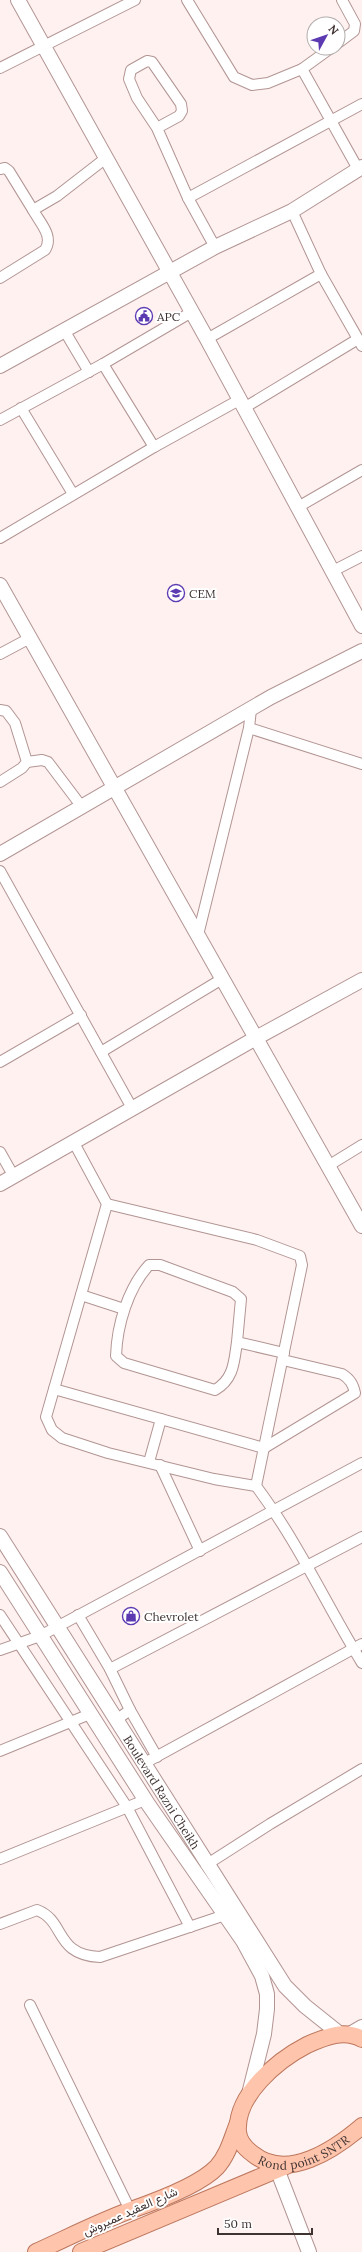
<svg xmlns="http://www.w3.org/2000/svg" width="362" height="2252" font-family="Lora,Vazirmatn,serif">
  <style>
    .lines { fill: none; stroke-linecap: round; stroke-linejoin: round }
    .street-casing { stroke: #b29593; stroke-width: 12 }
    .secondary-casing { stroke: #b29593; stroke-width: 16 }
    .primary-casing { stroke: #bc775d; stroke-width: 18 }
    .street { stroke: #fff; stroke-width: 10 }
    .secondary { stroke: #fff; stroke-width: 14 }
    .primary { stroke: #ffc4ac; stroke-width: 16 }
    .labels { text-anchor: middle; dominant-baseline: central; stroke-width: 4; stroke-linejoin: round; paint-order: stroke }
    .poi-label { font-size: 12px; fill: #3f3332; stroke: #fff; text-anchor: start }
    .street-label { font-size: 12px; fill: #3f3332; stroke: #fff }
  </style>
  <rect width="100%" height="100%" fill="#fef1f0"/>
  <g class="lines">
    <g class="street-casing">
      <g id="street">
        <polyline points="187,0 234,77 252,85 268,83 302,69 331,48"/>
        <polyline points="338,43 354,31 355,24 342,0"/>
        <polyline points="0,68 135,0"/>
        <polyline points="302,69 358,169"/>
        <polyline points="157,128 179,116 182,111 181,104 152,62 147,61 131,70 129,79 137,98 157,128 188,198 215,247"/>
        <polyline points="0,169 5,168 9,171 33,210"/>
        <polyline points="188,198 362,104"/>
        <polyline points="292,211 321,274 362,346"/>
        <path d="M0 278 45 250C54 236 40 223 33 210L57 196 106 158"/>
        <polyline points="64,330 89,372"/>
        <polyline points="207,339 321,274"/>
        <polyline points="103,364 154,447"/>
        <polyline points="21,408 73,494"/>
        <polyline points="244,408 358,339"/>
        <polyline points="0,420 103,364 190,313"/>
        <polyline points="298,507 362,470"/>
        <polyline points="0,538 154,447 239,400"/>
        <polyline points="331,572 362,556"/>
        <polyline points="0,654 30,638"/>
        <polyline points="0,710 6,711 15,723 27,762 22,768 0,782"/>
        <polyline points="249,728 362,764"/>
        <polyline points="27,762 42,760 48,762 82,807"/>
        <polyline points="0,871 132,1108"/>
        <polyline points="198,935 249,728 251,709"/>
        <polyline points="101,1052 222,979"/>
        <polyline points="0,1062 81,1015"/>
        <path d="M73 1141 107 1204 46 1417 52 1430 62 1438 108 1453 214 1479 256 1486C298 1542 326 1604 362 1663"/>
        <polyline points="0,1152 13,1175"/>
        <polyline points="328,1166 362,1145"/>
        <polyline points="107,1204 257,1240 300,1256 302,1265 256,1486"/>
        <polyline points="81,1295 124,1309"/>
        <path d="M237 1342C234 1362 234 1379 215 1390L124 1363 116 1356C117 1325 128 1288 149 1265H160L233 1292 241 1299 237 1342 284 1353"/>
        <path d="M54 1389 264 1448 355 1393C353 1384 350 1379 342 1374L283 1360"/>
        <polyline points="149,1462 161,1419"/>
        <polyline points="160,1465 200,1551"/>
        <polyline points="0,1615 127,1807 190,1927"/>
        <polyline points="78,1615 110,1669 130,1710 116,1720"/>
        <polyline points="0,1650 40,1636 362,1463"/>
        <polyline points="110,1669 362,1537"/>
        <polyline points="130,1710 157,1757"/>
        <polyline points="0,1751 90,1714"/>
        <polyline points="143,1764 362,1644"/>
        <polyline points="0,1859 145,1800"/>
        <polyline points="206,1865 270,1824 362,1769"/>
        <path d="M0 1924 37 1910C66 1921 54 1955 100 1957L231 1913"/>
        <polyline points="30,2005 130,2210"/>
      </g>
    </g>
    <g class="secondary-casing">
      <g id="secondary">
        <polyline points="18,0 207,339 362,626"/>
        <polyline points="0,366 215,247 292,211 362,167"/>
        <polyline points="0,585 362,1226"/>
        <polyline points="0,854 271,697 362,651"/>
        <polyline points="0,1184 256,1038 362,980"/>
        <path id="s1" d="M0 1536 285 1986 305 2006 340 2034"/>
        <polyline points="0,1572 148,1804 243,1941 262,1976 267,1994 267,2009 264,2034 249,2094"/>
        <polyline points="350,2034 362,2027"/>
        <polyline points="268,2163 277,2169 309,2252"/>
      </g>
    </g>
    <g class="primary-casing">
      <g id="primary">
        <path id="s2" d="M362 2039C344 2029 325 2037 307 2045 278 2060 235 2095 238 2132 239 2141 246 2149 253 2154 287 2182 335 2149 362 2126"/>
        <path d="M36 2252C67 2238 98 2222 131 2210 154 2202 200 2185 217 2167 228 2155 232 2138 238 2123"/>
        <polyline points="81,2252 286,2166"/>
      </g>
    </g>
    <use href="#street" class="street"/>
    <use href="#secondary" class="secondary"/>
    <use href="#primary" class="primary"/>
  </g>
  <defs>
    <g id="civic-ring" transform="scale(0.9)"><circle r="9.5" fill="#fff" stroke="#5c3ab2" stroke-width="1.5"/><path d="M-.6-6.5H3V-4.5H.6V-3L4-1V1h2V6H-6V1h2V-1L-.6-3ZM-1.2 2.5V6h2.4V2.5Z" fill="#5c3ab2"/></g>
    <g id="school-ring" transform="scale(0.9)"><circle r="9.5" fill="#fff" stroke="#5c3ab2" stroke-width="1.5"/><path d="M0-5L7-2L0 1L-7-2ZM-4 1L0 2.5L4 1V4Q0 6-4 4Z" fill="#5c3ab2"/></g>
    <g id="shop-ring" transform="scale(0.9)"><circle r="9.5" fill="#fff" stroke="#5c3ab2" stroke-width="1.5"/><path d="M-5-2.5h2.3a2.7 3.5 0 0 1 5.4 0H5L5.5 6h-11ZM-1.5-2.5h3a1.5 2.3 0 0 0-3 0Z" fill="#5c3ab2"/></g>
  </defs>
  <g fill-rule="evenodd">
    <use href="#civic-ring" x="144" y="316"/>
    <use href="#school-ring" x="176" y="593"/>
    <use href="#shop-ring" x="131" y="1616"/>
  </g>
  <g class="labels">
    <g class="poi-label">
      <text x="157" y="316">APC</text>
      <text x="189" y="593">CEM</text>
      <text x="144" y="1616">Chevrolet</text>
    </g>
    <g class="street-label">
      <text stroke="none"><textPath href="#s1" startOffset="303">Boulevard Razni Cheikh</textPath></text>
      <text stroke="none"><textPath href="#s2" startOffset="257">Rond point SNTR</textPath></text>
      <text transform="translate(130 2211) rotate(-24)">شارع العقيد عميروش</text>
    </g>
  </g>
  <g transform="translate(326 36) rotate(50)"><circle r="19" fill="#ffffff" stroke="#b2adad"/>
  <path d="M0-3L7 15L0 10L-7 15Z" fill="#5c3ab2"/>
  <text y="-6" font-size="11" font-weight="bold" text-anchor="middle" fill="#3f3332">N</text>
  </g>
  <path d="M218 2228v6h94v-6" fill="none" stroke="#3f3332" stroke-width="2"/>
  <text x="224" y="2228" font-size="12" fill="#3f3332" stroke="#ffffff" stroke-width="3" paint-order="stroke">50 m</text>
</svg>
